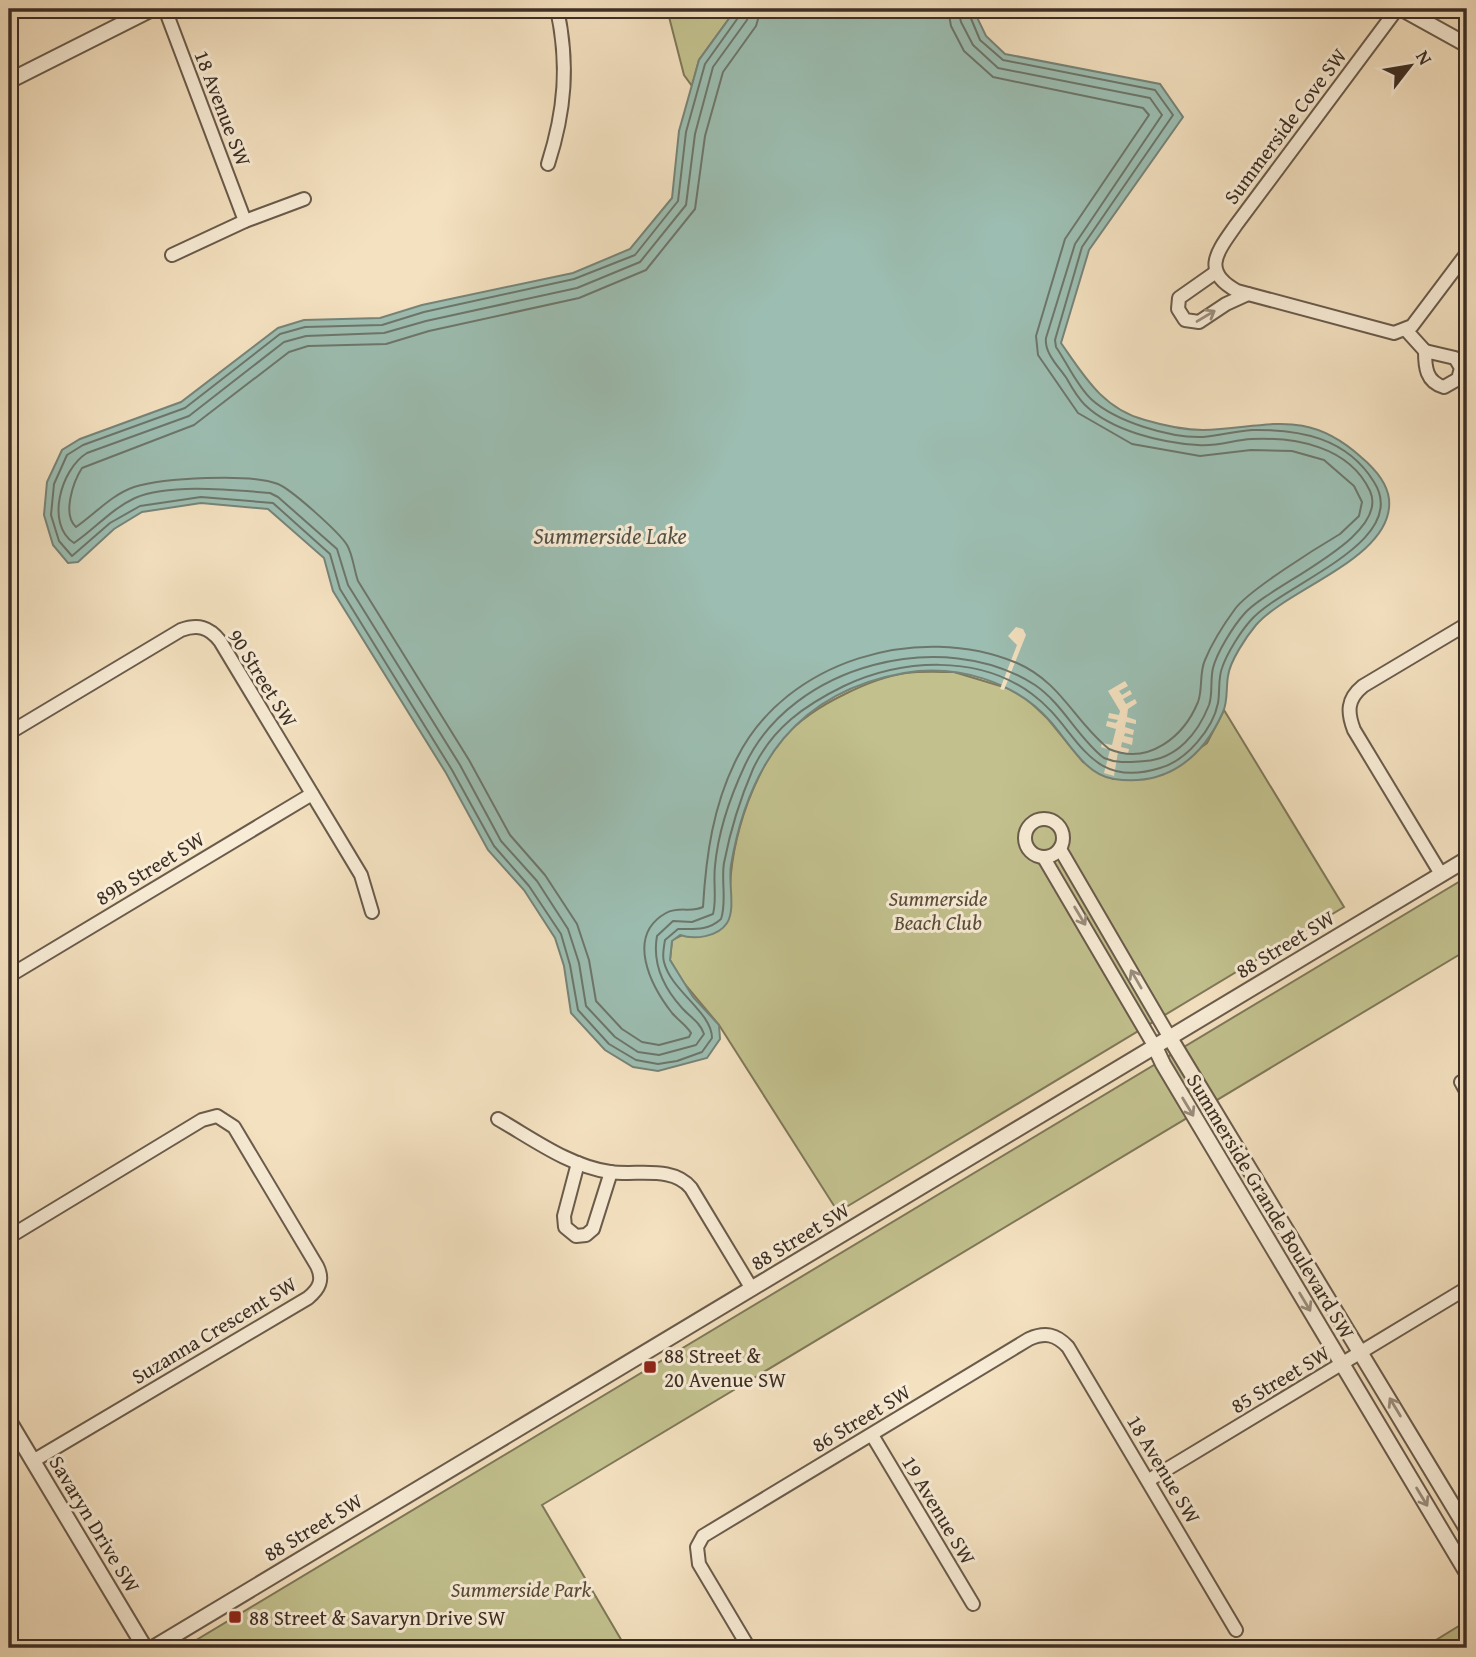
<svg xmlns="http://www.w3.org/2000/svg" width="1476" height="1657" font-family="'Gentium Book Plus',serif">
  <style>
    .green { fill: #c2c18e; stroke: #7f7859; stroke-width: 2 }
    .water { fill: #9cbeb2; stroke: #768479; stroke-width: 2 }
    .pier { fill: #f4e1c0 }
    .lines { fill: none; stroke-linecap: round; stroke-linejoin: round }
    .shore { stroke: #6c766b; stroke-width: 2 }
    .minor-casing { stroke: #6a5b4b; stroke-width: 16 }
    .tertiary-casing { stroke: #6a5b4b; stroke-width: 18 }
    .minor { stroke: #f8ecd6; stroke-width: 12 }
    .tertiary { stroke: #f8ecd6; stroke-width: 14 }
    .oneway { stroke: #9a8d7d }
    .poi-dot { fill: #8f2418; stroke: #f8ecd6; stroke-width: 2.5 }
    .labels { text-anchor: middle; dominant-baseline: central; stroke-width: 6; stroke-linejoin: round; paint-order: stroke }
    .street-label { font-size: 21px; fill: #3c2e24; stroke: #f8ecd6 }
    .park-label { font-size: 21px; font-style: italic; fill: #574b39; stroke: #f8ecd6 }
    .poi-label { font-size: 21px; fill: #3c2e24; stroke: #f8ecd6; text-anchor: start }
    .water-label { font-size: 23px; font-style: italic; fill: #545248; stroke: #f8ecd6 }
  </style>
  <rect width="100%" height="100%" fill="#f4e1c0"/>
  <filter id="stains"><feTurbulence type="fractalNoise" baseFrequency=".00286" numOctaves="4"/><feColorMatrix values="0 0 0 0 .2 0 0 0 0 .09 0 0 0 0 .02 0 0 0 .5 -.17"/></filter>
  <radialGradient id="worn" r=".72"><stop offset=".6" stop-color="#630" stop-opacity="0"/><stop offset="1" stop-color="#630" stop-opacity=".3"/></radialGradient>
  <g class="green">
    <polygon points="667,9 736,9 699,60 692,86 684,75"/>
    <path d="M954 672 1007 688 1027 699 1048 719 1083 762 1113 779 1162 775 1207 743 1224 710 1344 907 838 1212 719 1025 683 982 670 960 672 940 730 912C728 874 735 837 748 802 769 747 791 720 845 694 863 685 885 676 906 673 921 671 938 672 954 672Z"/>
    <polygon points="1467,877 1467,950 542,1505 626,1648 315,1648 312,1644 305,1648 183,1648"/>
    <polygon points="1467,1621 1467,1648 1423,1648"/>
  </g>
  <path class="water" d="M736 9H973L986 36 1005 54 1160 84 1183 117 1089 250 1061 343C1084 376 1103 409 1145 420 1162 425 1185 430 1203 430 1267 428 1306 407 1361 457 1374 468 1387 482 1389 499 1395 557 1288 588 1256 625 1246 637 1230 661 1228 676 1226 687 1228 701 1223 712 1203 757 1167 787 1114 779 1085 775 1068 741 1050 721 1015 681 956 664 904 673 797 692 748 764 731 865 728 882 736 909 727 923 718 937 694 940 680 935L672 941 670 960 693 997 719 1025 720 1039 707 1058 658 1071 633 1067 605 1050 571 1013 564 966 555 938 524 890 488 850 446 773 333 591 324 558 268 509 201 503 142 512 114 529 78 562 68 563 53 545 44 515 47 482 62 450 80 439 181 402 278 328 304 320 380 318 422 305 573 273 630 249 672 198 679 131 699 60Z"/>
  <g class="pier">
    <polygon points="1016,627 1023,629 1026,635 1004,690 1000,689 1017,645 1008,636"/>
    <polygon points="1125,681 1128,686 1119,691 1122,695 1130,690 1132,694 1123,699 1126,704 1135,699 1137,703 1128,709 1127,717 1136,720 1136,724 1126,722 1125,727 1134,730 1133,735 1125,733 1124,736 1133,738 1132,745 1122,742 1121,747 1129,749 1128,754 1118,752 1114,776 1104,773 1110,750 1101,747 1102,743 1112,745 1116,729 1106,726 1107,721 1116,723 1118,720 1108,718 1109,713 1119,715 1120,711 1108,691"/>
  </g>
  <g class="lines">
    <g class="shore">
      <path d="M741 9 740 15 705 64 686 132 678 201 635 255 574 279 424 312 382 325 305 327 280 334 185 408 83 445 67 455 54 484 51 515 59 541 72 556 110 523 140 506 201 497 273 503 330 554 340 589 452 770 494 846 529 886 561 934 570 965 578 1010 609 1044 636 1060 658 1064 677 1061 702 1052 712 1038C712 1012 671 991 664 962 662 956 664 946 665 940L678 929C694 929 708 931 721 919 727 902 721 881 724 863 730 832 740 799 753 769 772 728 805 705 844 686 902 659 978 654 1032 694 1079 728 1086 791 1160 768 1186 761 1213 729 1218 703 1220 692 1218 678 1222 668 1227 653 1241 631 1251 620 1282 584 1412 542 1374 482 1347 438 1300 429 1252 430 1235 431 1219 436 1203 437 1170 438 1116 422 1091 399 1077 386 1067 363 1056 347L1055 340 1082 247 1173 115 1155 90 1003 60 980 40 967 9"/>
      <path d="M750 9 747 20 713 67 695 134 686 205 640 262 577 288 426 321 384 333 306 336 284 342 189 416 87 453C61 469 45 524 74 543 95 529 111 509 135 498 169 483 233 490 270 493L278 497 337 549 348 585 460 765 501 841 537 881 568 929 579 963 586 1006 615 1037 638 1052 659 1055 696 1045 704 1034C700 1022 690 1017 682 1008 663 987 652 964 657 936L673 921 692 922 713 914C717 899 713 882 715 866 718 833 731 795 745 765 792 664 944 626 1035 685 1063 704 1078 738 1104 758 1118 764 1130 762 1145 761 1177 759 1198 733 1209 705 1213 694 1210 680 1213 668 1217 652 1234 625 1245 613 1271 584 1391 537 1370 491 1349 446 1295 437 1251 439 1234 440 1216 447 1198 445 1162 443 1112 431 1085 405 1078 398 1072 388 1067 379 1059 367 1044 353 1046 338L1075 244 1162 115 1150 98 998 68 973 45 961 22 958 9"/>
      <path d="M761 9 756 26 723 72 705 136 695 209 646 270 579 298 429 331 386 344 308 346 289 352 194 425 82 468C73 482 62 515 76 527 95 514 111 495 134 487 163 478 250 473 278 484 292 490 339 532 347 545 353 555 354 570 358 581L469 760 510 835 545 875 577 924 589 960 596 1001 622 1029 642 1042 659 1045 689 1037 691 1033C686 1025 678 1020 672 1013 651 986 625 936 666 913 679 906 691 913 703 907 706 856 713 805 737 758 786 660 919 622 1017 663 1061 682 1075 722 1109 749 1149 766 1184 736 1198 702 1203 689 1199 673 1205 660 1212 643 1224 624 1235 609 1249 590 1318 547 1340 534L1359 516 1362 502 1354 486 1324 460 1292 451 1251 450 1200 456 1132 444 1078 413 1038 355 1036 336 1065 239 1149 115 1143 108 993 77 964 51 951 26 948 9"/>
    </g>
    <g class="minor-casing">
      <g id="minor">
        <polyline points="165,9 245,221"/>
        <path d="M1397 9 1236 225C1218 251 1200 271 1237 291L1394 333 1412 326 1467 253"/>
        <path d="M548 164C565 111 569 64 557 9"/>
        <polyline points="172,255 245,221 304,199"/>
        <polyline points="1216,272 1179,298 1178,309 1185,320 1199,322 1226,304 1248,294"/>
        <polyline points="1406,330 1425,351"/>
        <path d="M1425 351 1455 358 1461 368 1458 379 1444 387C1426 382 1425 367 1425 351Z"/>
        <path d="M9 733 181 630C198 624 209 627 220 641L361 875 372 912"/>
        <circle cx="1044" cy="838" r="19"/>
        <polyline points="1060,849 1170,1038"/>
        <polyline points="1044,858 1155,1047"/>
        <path d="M1441 874 1354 730C1347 712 1347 699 1363 686L1467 624"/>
        <polyline points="9,976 312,794"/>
        <polyline points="1461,1082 1467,1093"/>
        <path d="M498 1119C533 1139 569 1166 610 1172 636 1176 673 1165 691 1188L752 1289"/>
        <polyline points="578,1163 564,1216 565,1227 576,1236 586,1235 593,1229 611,1172"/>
        <path d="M9 1237 202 1120 217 1116 234 1127 317 1266C324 1280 319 1289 308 1298L33 1461"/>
        <polyline points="872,1435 973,1604"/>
        <polyline points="1149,1480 1467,1288"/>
        <path d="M749 1648 699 1564 697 1547 703 1536 1029 1339C1045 1332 1056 1334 1068 1347L1236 1630"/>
      </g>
    </g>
    <g class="tertiary-casing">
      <g id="tertiary">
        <polyline points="1402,9 1467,45"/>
        <polyline points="9,81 152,9"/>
        <polyline points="1170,1038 1467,1529"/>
        <polyline points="1155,1047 1163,1064 1467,1573"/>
        <polyline points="9,1421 145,1648"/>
        <polyline points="153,1648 1467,859"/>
      </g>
    </g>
    <use href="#minor" class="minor"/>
    <use href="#tertiary" class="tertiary"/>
  </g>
  <defs><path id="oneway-shaft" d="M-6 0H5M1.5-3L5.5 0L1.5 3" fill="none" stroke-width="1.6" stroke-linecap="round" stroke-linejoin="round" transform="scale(1.75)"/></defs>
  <g class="oneway">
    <use href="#oneway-shaft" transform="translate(1206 316) rotate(-31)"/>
    <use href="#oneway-shaft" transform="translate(1080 916) rotate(59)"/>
    <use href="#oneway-shaft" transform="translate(1136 979) rotate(-120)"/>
    <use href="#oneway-shaft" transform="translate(1188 1107) rotate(59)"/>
    <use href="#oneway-shaft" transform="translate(1305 1302) rotate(59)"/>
    <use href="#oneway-shaft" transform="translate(1395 1407) rotate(-121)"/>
    <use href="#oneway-shaft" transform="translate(1422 1497) rotate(59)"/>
  </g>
  <g class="poi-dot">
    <rect x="643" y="1360" width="14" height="14" rx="3.5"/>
    <rect x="228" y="1610" width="14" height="14" rx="3.5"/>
  </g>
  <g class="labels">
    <g class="street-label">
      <text transform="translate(223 108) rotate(69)">18 Avenue SW</text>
      <text transform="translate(1285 126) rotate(-53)">Summerside Cove SW</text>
      <text transform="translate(263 678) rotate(58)">90 Street SW</text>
      <text transform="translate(150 868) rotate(-31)">89B Street SW</text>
      <text transform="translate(1285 944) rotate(-31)">88 Street SW</text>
      <text transform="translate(1271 1206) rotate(59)">Summerside Grande Boulevard SW</text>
      <text transform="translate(800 1236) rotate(-31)">88 Street SW</text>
      <text transform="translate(214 1330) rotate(-31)">Suzanna Crescent SW</text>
      <text transform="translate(1280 1379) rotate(-31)">85 Street SW</text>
      <text transform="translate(861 1418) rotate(-31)">86 Street SW</text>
      <text transform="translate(1164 1469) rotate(59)">18 Avenue SW</text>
      <text transform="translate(939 1510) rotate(59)">19 Avenue SW</text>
      <text transform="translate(95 1524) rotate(59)">Savaryn Drive SW</text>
      <text transform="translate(313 1527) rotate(-31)">88 Street SW</text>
    </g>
    <g class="park-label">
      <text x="938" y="898">Summerside<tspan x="938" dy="24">Beach Club</tspan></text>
      <text x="521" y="1589">Summerside Park</text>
    </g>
    <g class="poi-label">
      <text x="664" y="1355">88 Street &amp;<tspan x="664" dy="24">20 Avenue SW</tspan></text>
      <text x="249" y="1617">88 Street &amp; Savaryn Drive SW</text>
    </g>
    <g class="water-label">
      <text x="610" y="535">Summerside Lake</text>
    </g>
  </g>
  <rect width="1476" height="1657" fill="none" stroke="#f4e1c0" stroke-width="35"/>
  <rect x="10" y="10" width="1455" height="1636" fill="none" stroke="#3c2e24" stroke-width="3.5"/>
  <rect x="18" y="18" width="1441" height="1622" fill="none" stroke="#3c2e24" stroke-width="2"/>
  <g transform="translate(1410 66) rotate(59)" stroke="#f8ecd6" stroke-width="5" paint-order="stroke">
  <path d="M0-5L12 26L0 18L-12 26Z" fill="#3c2e24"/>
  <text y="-10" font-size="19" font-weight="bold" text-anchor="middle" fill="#3c2e24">N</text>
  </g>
  <rect width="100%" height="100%" filter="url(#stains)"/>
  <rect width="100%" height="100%" fill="url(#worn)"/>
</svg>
